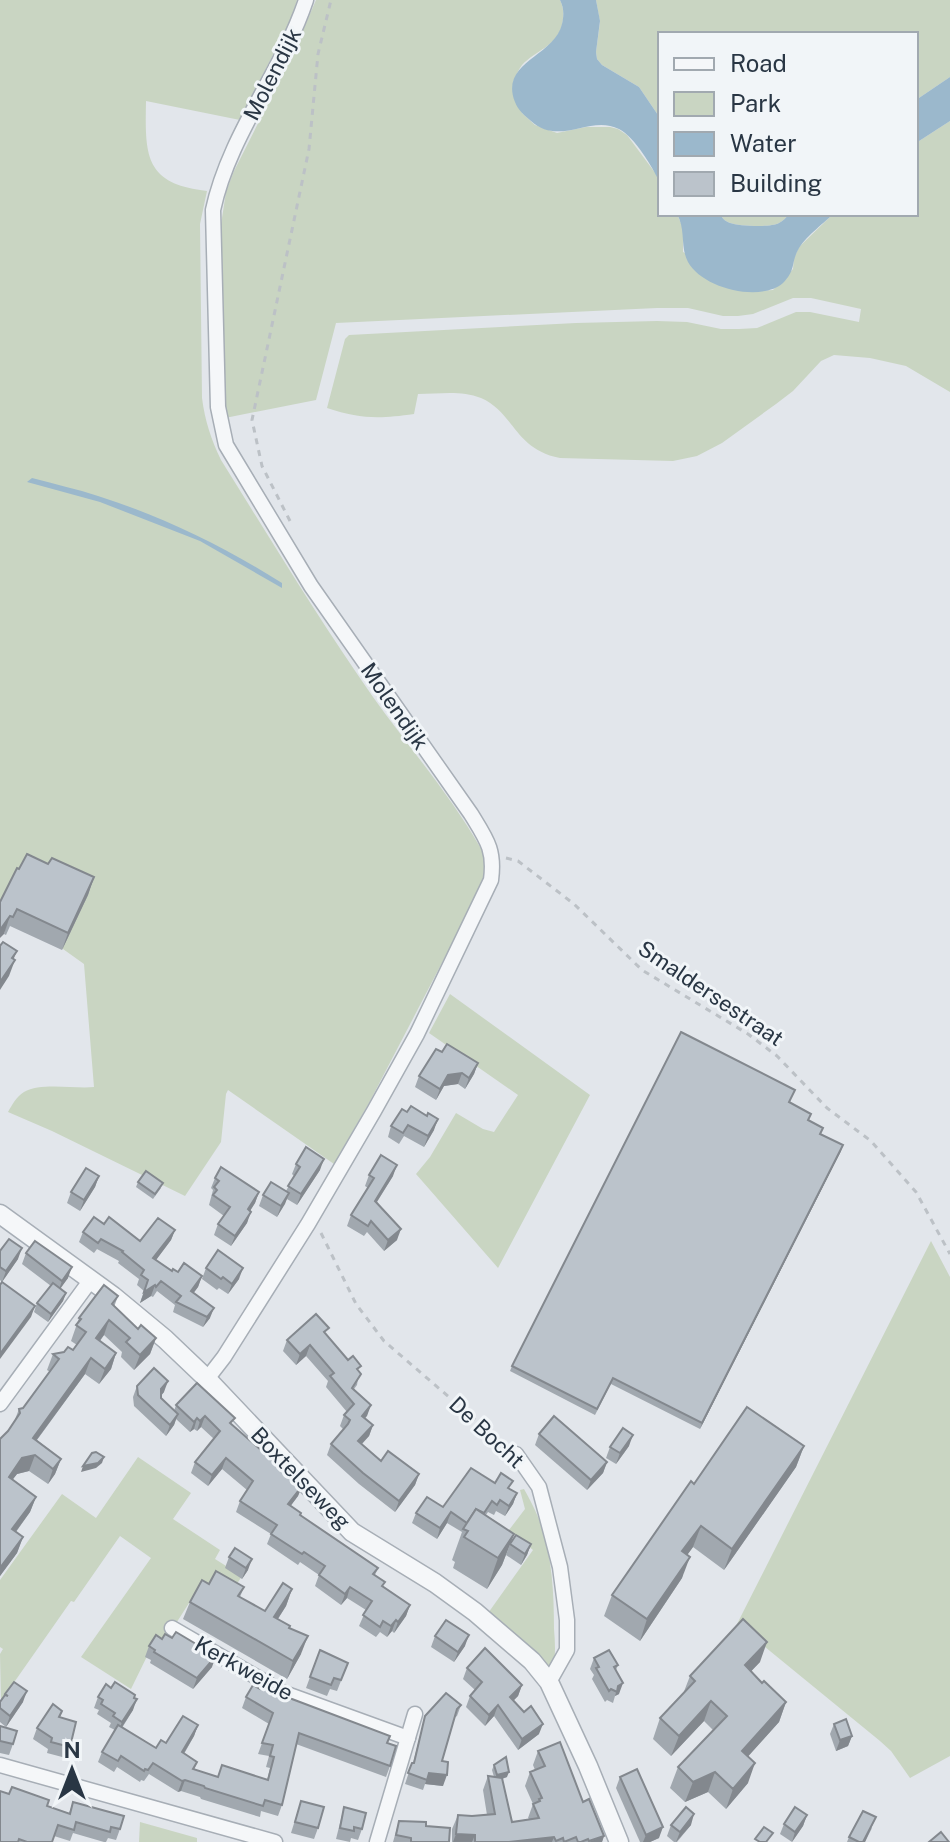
<svg xmlns="http://www.w3.org/2000/svg" width="950" height="1842" font-family="'Public Sans',sans-serif">
  <style>
    .green { fill: #c9d5c2 }
    .water { fill: #9bb8cc }
    .lines { fill: none; stroke-linecap: round; stroke-linejoin: round }
    .minor-casing { stroke: #a7aeb6; stroke-width: 17 }
    .tertiary-casing { stroke: #a7aeb6; stroke-width: 21 }
    .path { stroke: #bcc1c6; stroke-width: 3; stroke-dasharray: 6 6; stroke-linecap: butt }
    .minor { stroke: #f5f7f9; stroke-width: 14 }
    .tertiary { stroke: #f5f7f9; stroke-width: 18 }
    .wall { fill: #a1a8af }
    .shaded-wall { fill: #83888e }
    .building { fill: #bbc3cb; stroke: #83888e; stroke-width: 2 }
    .labels { text-anchor: middle; dominant-baseline: central; stroke-width: 6; stroke-linejoin: round; paint-order: stroke }
    .street-label { font-size: 22px; fill: #293644; stroke: #f1f5f8 }
  </style>
  <rect width="100%" height="100%" fill="#e2e6eb"/>
  <g class="green">
    <path d="M0 0H297L291 19 240 120 146 101C145 155 144 184 207 191L200 224 202 398C205 421 211 439 221 460 271 540 319 620 373 697 408 746 451 796 480 847 487 859 485 869 484 882L369 1103 334 1164 228 1090 226 1094 221 1142 185 1196 52 1131 8 1112C12 1105 16 1097 24 1092 41 1082 74 1089 94 1087L84 964 0 904Z"/>
    <path d="M316 0H560C564 8 564 16 562 25 556 47 536 50 522 65 518 70 516 76 513 82L522 113 535 125 557 133 586 127H610L618 129 627 135 656 174 660 183V214H677L683 228V252L757 291 773 290 793 269 794 258 799 247 833 214H916V143L950 121V392L906 366 870 358 834 355 821 361 793 391 776 404 722 443 697 456 673 461 560 458C514 449 515 413 481 398 461 390 439 394 418 394L414 414C379 419 360 419 327 408L345 339 349 335 576 323 657 321 687 322 721 329H739L757 328 796 312H810L859 322 861 309 811 298H793L753 314 738 316H723L688 308H657L336 323 316 400 225 418 220 231 226 192 234 171 290 60Z"/>
    <polygon points="596,0 950,0 950,77 916,100 916,34 660,34 660,118 639,87 602,65 597,59 596,52 600,22"/>
    <path d="M719 214H789C786 218 783 221 779 223 770 228 739 226 730 223 723 220 724 219 719 214Z"/>
    <polygon points="450,994 590,1095 498,1268 416,1174 430,1157 456,1113 483,1129 494,1132 518,1095 429,1033"/>
    <polygon points="931,1241 950,1277 950,1756 910,1778 891,1751 880,1741 737,1624"/>
    <polygon points="138,1457 191,1493 173,1519 220,1550 215,1559 242,1576 229,1596 203,1581 168,1636 154,1642 131,1689 81,1657 151,1558 120,1536 74,1602 71,1601 1,1701 0,1654 3,1649 0,1647 0,1580 62,1494 96,1518"/>
    <path d="M524 1489C529 1498 534 1507 538 1517 552 1551 554 1592 554 1629 555 1642 556 1655 553 1667L543 1663 486 1616 533 1550 509 1530 525 1509 520 1490Z"/>
    <polygon points="140,1822 197,1838 197,1842 139,1842"/>
  </g>
  <g class="water">
    <path d="M560 0H596L600 21 596 52 597 59 602 65 639 87 660 118V183C653 168 635 137 619 129 590 114 560 147 531 121 525 116 518 110 515 102 499 62 554 57 562 24 564 15 564 8 560 0Z"/>
    <polygon points="950,77 950,121 916,143 916,100"/>
    <path d="M677 214H719C724 219 723 220 730 223 739 226 770 228 779 223 783 221 786 218 789 214H833C823 224 804 238 798 250 791 263 796 270 783 283 760 303 702 288 688 262 680 247 686 230 677 214Z"/>
    <path d="M32 478C54 484 77 489 98 496 162 516 225 547 282 583V588L200 541 100 502 27 482Z"/>
  </g>
  <g class="lines">
    <g class="minor-casing">
      <g id="minor">
        <path d="M207 1379 224 1357 308 1224 374 1111 417 1034 491 880C495 850 487 840 471 814L311 586 226 445 218 407 213 210C229 135 282 72 306 0"/>
        <polyline points="0,1404 90,1281"/>
        <polyline points="516,1454 539,1487 560,1567 567,1620 567,1650 549,1682"/>
        <polyline points="172,1628 284,1693 408,1738"/>
        <polyline points="0,1765 275,1842"/>
        <polyline points="377,1842 415,1714"/>
      </g>
    </g>
    <g class="tertiary-casing">
      <polyline id="tertiary" points="0,1214 113,1296 165,1339 207,1379 352,1532 435,1583 475,1612 532,1661 549,1682 588,1766 619,1842"/>
    </g>
    <g class="path">
      <polyline points="290,521 262,466 252,420 309,149 318,54 331,0"/>
      <polyline points="506,858 518,861 574,904 642,970 748,1034 777,1056 827,1108 871,1141 916,1192 950,1254"/>
      <polyline points="321,1233 356,1304 384,1341 507,1447"/>
    </g>
    <use href="#minor" class="minor"/>
    <use href="#tertiary" class="tertiary"/>
  </g>
  <g class="wall">
    <polygon points="48,864 94,877 88,895 62,950 10,926 6,935 4,934 19,869"/>
    <polygon points="442,1052 478,1063 474,1074 465,1089 458,1084 444,1086 436,1100 415,1087 419,1076"/>
    <polygon points="789,1103 809,1120 821,1134 841,1151 700,1429 611,1384 595,1415 510,1371 512,1366"/>
    <polygon points="402,1109 434,1130 424,1147 404,1136 399,1144 388,1137 391,1126"/>
    <polygon points="296,1164 320,1170 297,1205 287,1199 277,1217 259,1206 263,1195 286,1191 294,1176 292,1174"/>
    <polygon points="369,1175 393,1176 377,1202 397,1240 384,1251 367,1232 364,1236 347,1226 351,1215 368,1188 365,1186"/>
    <polygon points="99,1176 95,1187 80,1211 67,1203 71,1192"/>
    <polygon points="215,1178 259,1192 255,1203 250,1211 247,1223 231,1246 214,1235 218,1224 224,1216 209,1205 213,1190 211,1188"/>
    <polygon points="138,1182 161,1188 153,1199 136,1187"/>
    <polygon points="104,1224 140,1241 175,1230 171,1240 156,1260 172,1271 202,1276 198,1287 193,1293 210,1318 203,1327 173,1312 175,1305 157,1291 153,1297 151,1296 140,1303 144,1291 137,1285 139,1279 118,1263 119,1261 97,1249 94,1253 79,1242 83,1232"/>
    <polygon points="0,1251 18,1259 2,1282 0,1280"/>
    <polygon points="26,1253 68,1278 60,1288 66,1293 63,1301 48,1322 34,1312 37,1303 51,1286 22,1264"/>
    <polygon points="206,1268 239,1279 228,1294 219,1288 217,1290 202,1279"/>
    <polygon points="104,1285 118,1296 114,1307 138,1329 141,1325 156,1338 150,1354 134,1370 121,1357 122,1352 104,1335 100,1341 116,1353 111,1369 99,1384 85,1374 37,1440 61,1459 55,1474 48,1484 29,1471 17,1474 12,1480 36,1497 30,1512 16,1532 23,1537 17,1553 0,1576 0,1439 8,1431 14,1422 19,1409 23,1408 50,1372 47,1370 53,1354 64,1352 68,1347 73,1350 77,1345 71,1341 79,1318"/>
    <polygon points="326,1335 359,1372 357,1385 354,1389 371,1405 365,1418 373,1425 369,1436 362,1444 381,1461 419,1474 415,1485 395,1512 359,1484 327,1455 331,1444 344,1430 340,1426 344,1415 347,1412 326,1387 328,1381 306,1356 296,1365 283,1351 287,1340"/>
    <polygon points="137,1386 164,1392 161,1396 161,1398 174,1411 176,1405 232,1425 302,1486 298,1496 290,1506 301,1516 378,1568 375,1575 385,1582 383,1586 410,1605 406,1616 394,1633 392,1631 387,1637 380,1632 376,1637 359,1626 366,1610 347,1598 341,1605 315,1586 319,1575 300,1562 298,1565 267,1544 271,1534 236,1512 240,1501 247,1490 222,1469 208,1486 191,1473 195,1462 214,1439 201,1427 197,1431 194,1429 190,1432 176,1419 174,1425 166,1436 134,1406 133,1397"/>
    <polygon points="539,1434 607,1462 603,1473 587,1490 535,1445"/>
    <polygon points="629,1446 616,1464 606,1458 610,1447"/>
    <polygon points="804,1446 796,1467 724,1570 693,1547 687,1555 682,1578 640,1641 604,1616 612,1595 694,1484"/>
    <polygon points="495,1483 510,1489 517,1493 513,1504 505,1516 496,1511 494,1515 488,1512 486,1515 514,1534 502,1565 487,1589 453,1568 455,1562 452,1560 462,1532 447,1523 437,1539 412,1523 416,1513 443,1507"/>
    <polygon points="510,1544 531,1544 527,1555 521,1565 506,1555"/>
    <polygon points="229,1557 248,1570 242,1579 225,1568"/>
    <polygon points="209,1584 244,1587 240,1597 265,1611 292,1589 286,1606 278,1619 289,1628 301,1654 287,1679 183,1619 190,1602"/>
    <polygon points="435,1636 465,1646 454,1662 431,1647"/>
    <polygon points="149,1646 212,1667 193,1689 150,1663 151,1660 145,1657"/>
    <polygon points="320,1650 348,1663 337,1691 330,1689 327,1696 306,1688"/>
    <polygon points="594,1658 618,1665 616,1670 619,1694 615,1696 613,1703 607,1700 605,1702 592,1679 594,1675 590,1669"/>
    <polygon points="760,1662 751,1671 762,1683 786,1702 779,1722 748,1756 748,1783 726,1809 708,1792 685,1802 670,1788 678,1767 713,1730 704,1721 671,1756 653,1739 660,1718 683,1694 690,1676"/>
    <polygon points="467,1668 522,1685 518,1696 513,1701 539,1734 518,1750 494,1716 485,1726 466,1707 470,1696 475,1690 463,1679"/>
    <polygon points="14,1682 23,1702 6,1727 0,1722 0,1702"/>
    <polygon points="260,1689 292,1699 387,1743 390,1766 386,1777 296,1744 282,1805 278,1816 261,1811 260,1817 201,1799 200,1797 181,1791 178,1792 149,1774 144,1781 141,1780 140,1782 117,1767 114,1772 98,1762 102,1752 115,1730 109,1727 111,1723 97,1714 99,1710 94,1708 98,1697 134,1698 133,1710 122,1728 156,1748 198,1725 194,1736 184,1754 197,1762 194,1770 218,1777 222,1765 267,1780 270,1768 266,1767 269,1756 258,1754 269,1724 242,1708 246,1697"/>
    <polygon points="461,1705 457,1716 454,1718 442,1761 443,1786 425,1784 423,1790 405,1784 412,1763 413,1763 425,1716"/>
    <polygon points="62,1711 60,1717 70,1747 66,1758 47,1753 48,1749 33,1739 37,1728"/>
    <polygon points="834,1724 852,1736 848,1746 836,1751 830,1734"/>
    <polygon points="0,1726 13,1744 9,1755 0,1753"/>
    <polygon points="538,1751 583,1802 604,1836 602,1842 452,1842 452,1829 458,1815 472,1816 487,1815 483,1790 488,1776 494,1777 492,1770 494,1765 507,1777 502,1779 512,1822 529,1819 528,1818 533,1804 525,1786 530,1772 535,1770 533,1765"/>
    <polygon points="620,1777 659,1838 650,1842 640,1842 616,1788"/>
    <polygon points="301,1801 318,1828 314,1839 291,1833"/>
    <polygon points="73,1802 120,1829 116,1840 108,1838 106,1842 104,1842 73,1833 70,1841 54,1836 52,1842 0,1842 47,1806 69,1813"/>
    <polygon points="344,1807 362,1829 358,1840 351,1838 350,1842 336,1839"/>
    <polygon points="807,1815 803,1826 792,1842 780,1834 784,1824"/>
    <polygon points="399,1821 426,1826 449,1842 393,1842"/>
    <polygon points="671,1825 691,1825 677,1842 674,1842 667,1836"/>
    <polygon points="872,1828 865,1842 847,1842 849,1837"/>
  </g>
  <g class="shaded-wall">
    <polygon points="94,877 88,895 62,950 68,933"/>
    <polygon points="10,916 4,934 0,938 0,930"/>
    <polygon points="17,951 11,965 15,960 9,976 0,990 0,982 12,958"/>
    <polygon points="478,1063 474,1074 465,1089 469,1078"/>
    <polygon points="462,1073 458,1084 444,1086 436,1100 440,1089 448,1075"/>
    <polygon points="438,1119 434,1130 424,1147 428,1136"/>
    <polygon points="843,1145 841,1151 700,1429 702,1423"/>
    <polygon points="324,1159 320,1170 297,1205 301,1194"/>
    <polygon points="397,1165 393,1176 371,1211 375,1201"/>
    <polygon points="99,1176 95,1187 80,1211 84,1200"/>
    <polygon points="259,1192 255,1203 244,1220 248,1209"/>
    <polygon points="289,1193 285,1204 277,1217 281,1206"/>
    <polygon points="251,1212 247,1223 231,1246 235,1236"/>
    <polygon points="401,1229 397,1240 384,1251 388,1240"/>
    <polygon points="175,1230 171,1240 150,1268 153,1258"/>
    <polygon points="22,1248 18,1259 2,1282 6,1271"/>
    <polygon points="72,1267 68,1278 58,1292 62,1281"/>
    <polygon points="243,1268 239,1279 228,1294 232,1284"/>
    <polygon points="202,1276 198,1287 187,1302 191,1291"/>
    <polygon points="155,1285 151,1296 140,1303 144,1292"/>
    <polygon points="66,1293 63,1301 48,1322 51,1314"/>
    <polygon points="35,1306 31,1317 0,1359 0,1354"/>
    <polygon points="214,1308 210,1318 203,1327 207,1317"/>
    <polygon points="109,1320 104,1335 90,1353 96,1338"/>
    <polygon points="156,1338 150,1354 134,1370 140,1355"/>
    <polygon points="310,1345 306,1356 296,1365 300,1354"/>
    <polygon points="116,1353 111,1369 99,1384 105,1369"/>
    <polygon points="91,1358 85,1374 27,1453 33,1438"/>
    <polygon points="168,1381 164,1392 157,1400 161,1389"/>
    <polygon points="371,1405 367,1416 358,1426 362,1416"/>
    <polygon points="178,1414 174,1425 166,1436 170,1425"/>
    <polygon points="205,1416 201,1427 197,1431 200,1421"/>
    <polygon points="197,1418 194,1429 190,1432 194,1422"/>
    <polygon points="373,1425 369,1436 354,1452 358,1441"/>
    <polygon points="633,1435 629,1446 616,1464 620,1453"/>
    <polygon points="804,1446 796,1467 724,1570 732,1549"/>
    <polygon points="35,1455 29,1471 17,1474 3,1492 9,1477 22,1458"/>
    <polygon points="104,1457 102,1463 96,1468 81,1472 83,1466"/>
    <polygon points="226,1458 222,1469 208,1486 212,1475"/>
    <polygon points="61,1459 55,1474 48,1484 53,1469"/>
    <polygon points="607,1462 603,1473 587,1490 591,1480"/>
    <polygon points="419,1474 415,1485 395,1512 399,1501"/>
    <polygon points="302,1486 298,1496 284,1515 288,1504"/>
    <polygon points="517,1493 513,1504 505,1516 509,1506"/>
    <polygon points="36,1497 30,1512 6,1545 12,1529"/>
    <polygon points="451,1512 447,1523 437,1539 440,1528"/>
    <polygon points="701,1526 693,1547 674,1573 682,1551"/>
    <polygon points="514,1534 502,1565 487,1589 498,1558"/>
    <polygon points="23,1537 17,1553 0,1576 0,1568"/>
    <polygon points="531,1544 527,1555 521,1565 525,1554"/>
    <polygon points="690,1557 682,1578 640,1641 647,1619"/>
    <polygon points="252,1559 248,1570 242,1579 246,1568"/>
    <polygon points="350,1587 347,1598 341,1605 345,1594"/>
    <polygon points="292,1589 286,1606 268,1634 274,1617"/>
    <polygon points="410,1605 406,1616 394,1633 398,1622"/>
    <polygon points="396,1620 392,1631 387,1637 391,1626"/>
    <polygon points="469,1635 465,1646 454,1662 458,1652"/>
    <polygon points="308,1636 301,1654 287,1679 293,1661"/>
    <polygon points="767,1642 760,1662 738,1685 745,1665"/>
    <polygon points="216,1656 212,1667 193,1689 197,1678"/>
    <polygon points="623,1683 619,1694 615,1696 618,1686"/>
    <polygon points="522,1685 518,1696 506,1708 510,1697"/>
    <polygon points="27,1691 23,1702 6,1727 10,1716"/>
    <polygon points="137,1699 133,1710 118,1733 122,1722"/>
    <polygon points="711,1701 704,1721 671,1756 679,1736"/>
    <polygon points="786,1702 779,1722 735,1771 742,1751"/>
    <polygon points="498,1705 494,1716 485,1726 489,1715"/>
    <polygon points="543,1724 539,1734 518,1750 522,1739"/>
    <polygon points="198,1725 194,1736 178,1763 182,1752"/>
    <polygon points="852,1736 848,1746 836,1751 840,1740"/>
    <polygon points="755,1763 748,1783 726,1809 733,1789"/>
    <polygon points="509,1772 507,1777 495,1781 497,1775"/>
    <polygon points="715,1772 708,1792 685,1802 693,1782"/>
    <polygon points="429,1773 447,1775 443,1786 425,1784"/>
    <polygon points="185,1780 181,1791 178,1792 182,1781"/>
    <polygon points="694,1814 691,1825 676,1842 680,1832"/>
    <polygon points="807,1815 803,1826 792,1842 795,1832"/>
    <polygon points="876,1817 865,1842 863,1842"/>
    <polygon points="663,1827 659,1838 650,1842 643,1842 646,1835"/>
    <polygon points="456,1834 475,1835 472,1842 453,1842"/>
    <polygon points="604,1836 602,1842 589,1842"/>
    <polygon points="554,1837 552,1842 509,1842"/>
  </g>
  <g class="building">
    <polygon points="27,854 48,864 52,858 94,877 68,933 17,909 13,917 10,916 0,930 0,902 17,868 19,869"/>
    <polygon points="3,942 17,951 12,958 15,960 0,982 0,946"/>
    <polygon points="681,1032 795,1090 789,1102 811,1114 808,1120 823,1128 820,1134 843,1145 702,1423 613,1378 597,1409 512,1366"/>
    <polygon points="447,1044 478,1063 469,1078 462,1073 448,1075 440,1089 419,1076 436,1049 442,1052"/>
    <polygon points="411,1106 427,1116 428,1113 438,1119 428,1136 408,1125 403,1133 391,1126 402,1109 407,1112"/>
    <polygon points="306,1147 324,1159 301,1194 288,1186 300,1167 296,1164"/>
    <polygon points="381,1155 397,1165 375,1201 401,1229 388,1240 371,1221 368,1226 351,1215 374,1178 369,1175"/>
    <polygon points="221,1167 259,1192 248,1209 251,1212 235,1236 218,1224 230,1207 213,1195 217,1190 214,1187 219,1181 215,1178"/>
    <polygon points="86,1168 99,1176 84,1200 71,1192"/>
    <polygon points="146,1171 163,1183 155,1194 138,1182"/>
    <polygon points="271,1182 289,1193 281,1206 263,1195"/>
    <polygon points="94,1217 104,1224 109,1217 140,1241 158,1218 175,1230 153,1258 172,1271 173,1269 178,1272 184,1263 202,1276 191,1291 214,1308 207,1317 176,1302 181,1296 161,1281 156,1287 155,1285 144,1292 148,1280 141,1275 144,1270 122,1252 123,1251 101,1239 98,1243 83,1232"/>
    <polygon points="9,1239 22,1248 6,1271 0,1267 0,1251"/>
    <polygon points="35,1241 72,1267 62,1281 26,1253"/>
    <polygon points="218,1250 243,1268 232,1284 223,1277 221,1279 206,1268"/>
    <polygon points="2,1282 35,1306 0,1354 0,1285"/>
    <polygon points="53,1283 66,1293 51,1314 37,1303"/>
    <polygon points="104,1285 118,1296 112,1304 138,1329 141,1325 156,1338 140,1355 126,1342 130,1338 109,1320 96,1338 116,1353 105,1369 91,1358 33,1438 61,1459 53,1469 35,1455 22,1458 9,1477 36,1497 12,1529 23,1537 0,1568 0,1439 8,1431 20,1413 19,1409 23,1408 59,1359 53,1354 64,1352 68,1347 73,1350 86,1332 76,1325 81,1319 79,1318"/>
    <polygon points="316,1314 329,1328 324,1332 348,1360 353,1356 361,1366 357,1369 361,1374 352,1388 371,1405 362,1416 373,1425 358,1441 381,1461 388,1451 419,1474 399,1501 363,1473 331,1444 348,1424 350,1420 344,1415 354,1404 330,1376 334,1373 310,1345 300,1354 287,1340"/>
    <polygon points="154,1368 168,1381 161,1389 161,1398 178,1414 170,1425 138,1395 137,1386"/>
    <polygon points="197,1383 235,1418 230,1423 286,1472 288,1470 302,1486 288,1504 301,1513 300,1515 378,1568 373,1574 385,1582 382,1586 410,1605 398,1622 396,1620 391,1626 383,1621 380,1627 363,1615 372,1601 350,1587 345,1594 319,1575 325,1566 304,1552 302,1554 271,1534 277,1525 240,1501 253,1481 226,1458 212,1475 195,1462 220,1431 205,1416 200,1421 197,1418 194,1422 176,1405"/>
    <polygon points="747,1407 804,1446 732,1549 701,1526 682,1551 690,1557 647,1619 612,1595 691,1481 694,1484"/>
    <polygon points="554,1416 607,1462 591,1480 539,1434"/>
    <polygon points="623,1428 633,1435 620,1453 610,1447"/>
    <polygon points="96,1452 104,1457 98,1463 83,1466 92,1453"/>
    <polygon points="471,1468 495,1483 501,1473 513,1481 508,1488 517,1493 509,1506 500,1500 497,1505 492,1501 484,1513 476,1509 467,1523 451,1512 440,1528 416,1513 427,1497 443,1507"/>
    <polygon points="476,1509 514,1534 498,1558 464,1537 468,1531 463,1529"/>
    <polygon points="516,1535 531,1544 525,1554 510,1544"/>
    <polygon points="235,1548 252,1559 246,1568 229,1557"/>
    <polygon points="216,1571 244,1587 238,1596 265,1611 283,1583 292,1589 274,1617 290,1626 289,1628 308,1636 293,1661 190,1602 202,1580 209,1584"/>
    <polygon points="743,1619 767,1642 745,1665 762,1683 764,1681 786,1702 742,1751 755,1763 733,1789 715,1772 693,1782 678,1767 727,1716 711,1701 679,1736 660,1718 695,1681 690,1676"/>
    <polygon points="446,1620 469,1635 458,1652 435,1636"/>
    <polygon points="176,1632 216,1656 197,1678 154,1652 155,1650 149,1646 156,1635 162,1639 165,1634 172,1638"/>
    <polygon points="485,1648 522,1685 510,1697 524,1712 531,1706 543,1724 522,1739 498,1705 489,1715 470,1696 482,1682 467,1668"/>
    <polygon points="320,1650 348,1663 341,1680 334,1678 331,1685 310,1677"/>
    <polygon points="609,1650 618,1665 614,1667 623,1683 618,1686 617,1692 611,1689 609,1691 596,1668 599,1667 594,1658"/>
    <polygon points="14,1682 27,1691 10,1716 0,1708 0,1702 5,1695 8,1696 5,1694"/>
    <polygon points="115,1682 135,1695 134,1698 137,1699 122,1722 113,1716 115,1713 101,1704 103,1700 98,1697 106,1684 111,1688"/>
    <polygon points="264,1683 292,1699 390,1736 387,1743 396,1746 390,1766 299,1733 282,1805 265,1800 263,1806 205,1788 204,1786 185,1780 182,1781 153,1763 148,1770 145,1769 144,1771 121,1756 118,1761 102,1752 118,1725 156,1748 161,1740 166,1743 183,1716 198,1725 182,1752 197,1762 193,1769 218,1777 222,1765 268,1780 274,1757 270,1756 273,1745 262,1743 273,1713 246,1697 253,1685 260,1689"/>
    <polygon points="446,1693 461,1705 457,1709 442,1761 448,1762 447,1775 429,1773 427,1780 408,1773 412,1763 414,1763 425,1716"/>
    <polygon points="53,1704 62,1711 59,1717 76,1722 70,1747 51,1742 52,1738 37,1728"/>
    <polygon points="846,1719 852,1736 840,1740 834,1724"/>
    <polygon points="0,1726 17,1731 13,1744 0,1741"/>
    <polygon points="560,1742 583,1802 589,1799 604,1836 589,1841 588,1839 581,1842 578,1842 576,1837 564,1842 563,1838 556,1841 554,1837 509,1842 475,1842 475,1835 456,1834 458,1815 472,1816 495,1814 488,1776 502,1778 512,1822 539,1818 533,1804 540,1801 539,1799 542,1798 530,1772 545,1766 538,1751"/>
    <polygon points="506,1757 509,1772 497,1775 494,1765"/>
    <polygon points="637,1769 663,1827 646,1835 620,1777"/>
    <polygon points="12,1787 49,1800 47,1806 70,1814 73,1802 124,1816 120,1829 111,1827 110,1832 76,1822 74,1830 58,1825 52,1842 27,1842 19,1839 18,1842 0,1842 0,1791 9,1794"/>
    <polygon points="301,1801 324,1807 318,1828 295,1822"/>
    <polygon points="344,1807 366,1813 362,1829 354,1827 354,1831 340,1828"/>
    <polygon points="686,1807 694,1814 680,1832 671,1825"/>
    <polygon points="795,1807 807,1815 795,1832 784,1824"/>
    <polygon points="863,1811 876,1817 863,1842 859,1842 849,1837"/>
    <polygon points="399,1821 426,1822 426,1826 450,1828 449,1842 411,1842 411,1838 396,1835"/>
    <polygon points="764,1827 773,1833 766,1842 760,1842 755,1839"/>
    <polygon points="941,1832 949,1842 929,1842"/>
  </g>
  <g class="labels">
    <g class="street-label">
      <text transform="translate(272 74) rotate(-63)">Molendijk</text>
      <text transform="translate(395 706) rotate(55)">Molendijk</text>
      <text transform="translate(711 993) rotate(34)">Smaldersestraat</text>
      <text transform="translate(487 1432) rotate(43)">De Bocht</text>
      <text transform="translate(301 1478) rotate(46)">Boxtelseweg</text>
      <text transform="translate(244 1668) rotate(29)">Kerkweide</text>
    </g>
  </g>
  <rect x="658" y="32" width="260" height="184" fill="#f1f5f8" stroke="#a1a9b0" stroke-width="2"/>
  <rect x="674" y="58" width="40" height="12" fill="#f5f7f9" stroke="#a1a9b0" stroke-width="2"/>
  <text x="730" y="72" font-size="24" fill="#293644">Road</text>
  <rect x="674" y="92" width="40" height="24" fill="#c9d5c2" stroke="#a1a9b0" stroke-width="2"/>
  <text x="730" y="112" font-size="24" fill="#293644">Park</text>
  <rect x="674" y="132" width="40" height="24" fill="#9bb8cc" stroke="#a1a9b0" stroke-width="2"/>
  <text x="730" y="152" font-size="24" fill="#293644">Water</text>
  <rect x="674" y="172" width="40" height="24" fill="#bbc3cb" stroke="#a1a9b0" stroke-width="2"/>
  <text x="730" y="192" font-size="24" fill="#293644">Building</text>
  <g transform="translate(72 1770)" stroke="#f1f5f8" stroke-width="6" paint-order="stroke">
  <path d="M0-6L14 30L0 20L-14 30Z" fill="#293644"/>
  <text y="-12" font-size="22" font-weight="bold" text-anchor="middle" fill="#293644">N</text>
  </g>
</svg>
